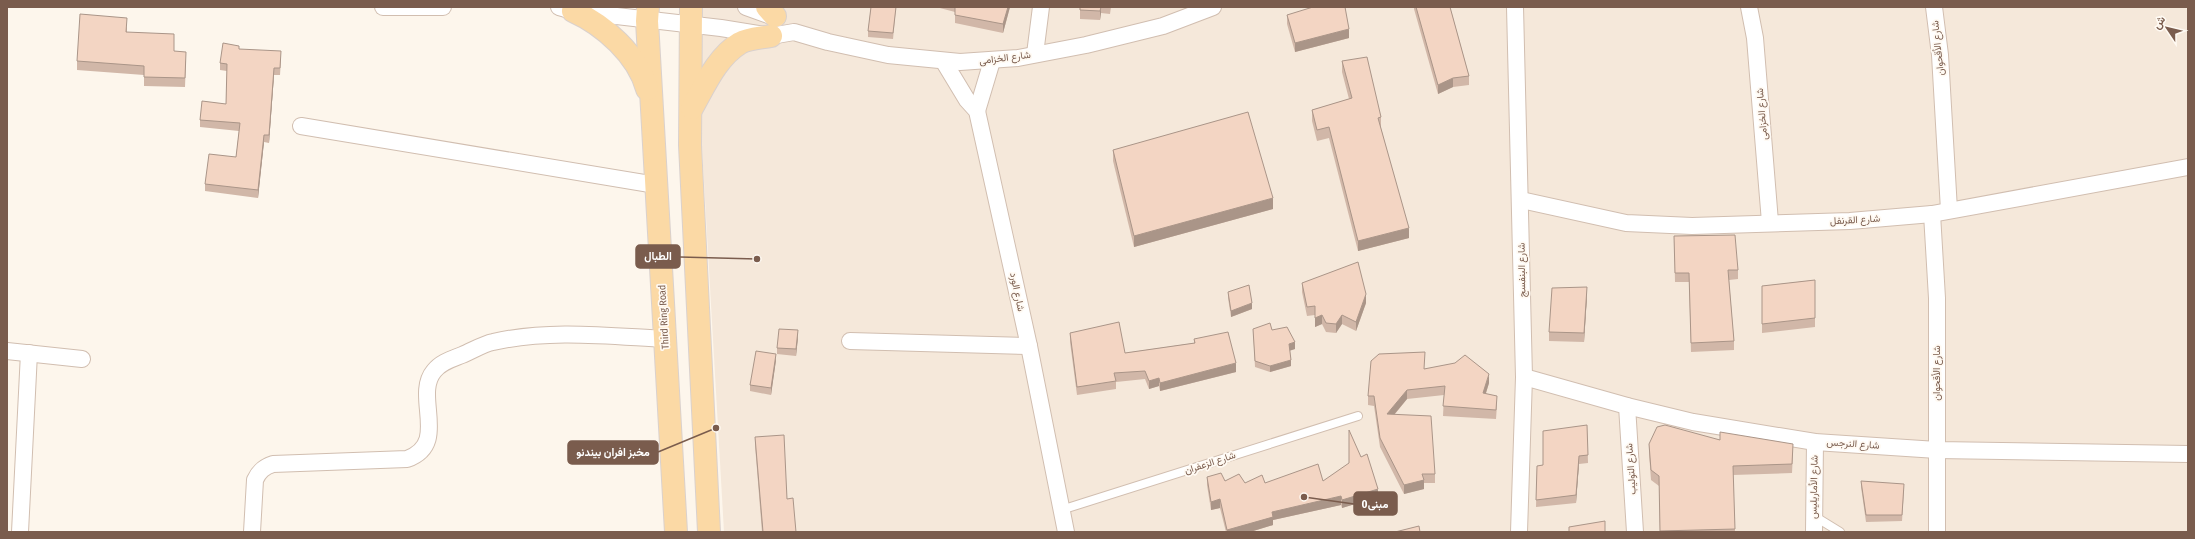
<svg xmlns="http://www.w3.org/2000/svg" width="2195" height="539" font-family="'Fira Sans Condensed',Vazirmatn,sans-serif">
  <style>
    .residential { fill: #f5e8da }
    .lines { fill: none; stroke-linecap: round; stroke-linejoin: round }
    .lane-casing { stroke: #d1beb0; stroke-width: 10 }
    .street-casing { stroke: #d1beb0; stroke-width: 18 }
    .primary-casing { stroke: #dad1cd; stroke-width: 24 }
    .lane { stroke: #fff; stroke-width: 8 }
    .street { stroke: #fff; stroke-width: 16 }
    .primary { stroke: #fbd9a5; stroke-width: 22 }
    .wall { fill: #d1b7a8 }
    .shaded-wall { fill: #aa9588 }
    .building { fill: #f3d5c3; stroke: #aa9588 }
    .labels { text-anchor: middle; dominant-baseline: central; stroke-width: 3.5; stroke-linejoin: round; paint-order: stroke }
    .street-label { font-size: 10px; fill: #7a5c4d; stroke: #fffaf3 }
    .leader { fill: none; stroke: #7a5c4d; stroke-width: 1.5 }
    .callout-dot { fill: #7a5c4d; stroke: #fffaf3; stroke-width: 1.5 }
    .callout { fill: #7a5c4d; stroke: #7a5c4d; stroke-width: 1.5 }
    .callout-label { font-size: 11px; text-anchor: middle; font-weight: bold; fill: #fff }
  </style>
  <rect width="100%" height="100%" fill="#fdf6ec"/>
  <polygon class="residential" points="694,7 2183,7 2188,9 2188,532 724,532"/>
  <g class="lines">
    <g class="lane-casing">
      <g id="lane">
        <polyline points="1061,510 1358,416"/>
        <polyline points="1814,516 1840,532"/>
      </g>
    </g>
    <g class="street-casing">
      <g id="street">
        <polyline points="383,7 443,7"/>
        <polyline points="559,7 573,11 721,28 771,36 794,32 828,42 888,55 960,62 1018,58 1086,45 1163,26 1213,7"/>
        <polyline points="746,7 777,18"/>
        <polyline points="1515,7 1524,377 1519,532"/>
        <polyline points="1749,7 1755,38 1770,222"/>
        <polyline points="1934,7 1940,55 1949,210"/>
        <polyline points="1035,54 1041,7"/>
        <polyline points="944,62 967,100 977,111 1029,346 1066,532"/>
        <polyline points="977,111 992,61"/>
        <polyline points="301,126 656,185"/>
        <polyline points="1521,200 1626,223 1692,226 1850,221 1932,214 2188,167"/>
        <polyline points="1932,214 1937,298 1937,532"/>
        <polyline points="850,341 1029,346"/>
        <polyline points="7,351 82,359"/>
        <polyline points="1524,377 1627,406 1693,422 1815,442 1937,450 2188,454"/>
        <polyline points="1627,406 1635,532"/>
        <polyline points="20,532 29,353"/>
        <path d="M252 532 255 480C259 471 264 467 273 464L407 459C450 444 413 396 434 371 441 362 452 359 462 355 472 351 483 344 493 342 550 329 608 336 665 339"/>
        <polyline points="1814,532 1815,442"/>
      </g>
    </g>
    <g class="primary-casing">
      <g id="primary">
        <polyline points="648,7 647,21 676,532"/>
        <polyline points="691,7 690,145 709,532"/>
        <polyline points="767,7 775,16"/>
        <path d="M573 11C604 25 638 55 647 89"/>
        <path d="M692 108C705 85 717 57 740 43 749 38 761 38 771 36"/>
      </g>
    </g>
    <use href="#lane" class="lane"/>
    <use href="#street" class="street"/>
    <use href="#primary" class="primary"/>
  </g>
  <g class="wall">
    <polygon points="871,7 896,7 893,39 868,37 868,31"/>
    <polygon points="936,7 1010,7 1003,33 955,23 955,12"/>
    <polygon points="1080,7 1111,7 1110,14 1101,13 1100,20 1080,19"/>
    <polygon points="1414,7 1450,7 1469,76 1469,85 1453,87 1438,94 1414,9"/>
    <polygon points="1287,15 1349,38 1295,52 1287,24"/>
    <polygon points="127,27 127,32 174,51 186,61 185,87 144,86 144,75 77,70 77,61"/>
    <polygon points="239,49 281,59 280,75 274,75 269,143 264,142 258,198 205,191 205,184 236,157 239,131 200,127 200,120 226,104 227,71 220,70 220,63"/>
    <polygon points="1342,61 1381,117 1381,128 1409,238 1358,251 1329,138 1317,141 1312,121 1312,110 1349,99 1342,72"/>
    <polygon points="1113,150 1273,209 1134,247 1113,161"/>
    <polygon points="1674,236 1738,270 1738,279 1729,280 1734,341 1734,350 1691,352 1689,282 1675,282"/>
    <polygon points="1815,280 1815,327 1762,333 1762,286"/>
    <polygon points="1302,283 1366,303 1356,331 1342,324 1336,333 1326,332 1322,324 1315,327 1315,315 1307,316 1302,292"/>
    <polygon points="1228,292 1252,309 1231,317 1228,298"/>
    <polygon points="1587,296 1584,342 1549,341 1549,332"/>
    <polygon points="1253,329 1272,330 1295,349 1290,350 1291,366 1270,372 1255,367"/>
    <polygon points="1070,333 1125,353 1194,343 1194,339 1236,372 1160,391 1159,386 1149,389 1145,379 1116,382 1116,389 1077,395 1070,342"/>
    <polygon points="798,337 796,356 777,354 777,348"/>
    <polygon points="776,360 771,395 750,391 750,385"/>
    <polygon points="1425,369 1489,383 1486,393 1497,405 1496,419 1443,416 1444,395 1407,399 1395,414 1435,474 1435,483 1424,483 1424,489 1404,494 1380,447 1374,406 1368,405 1368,396"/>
    <polygon points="1587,425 1588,463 1579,464 1576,503 1536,507 1537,466 1543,465"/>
    <polygon points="755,437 787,499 796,532 762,532 755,445"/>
    <polygon points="1720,440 1793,453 1792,473 1733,475 1735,532 1660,532 1659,486 1651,480 1649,453 1649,444"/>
    <polygon points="1207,477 1225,481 1245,483 1265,483 1323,481 1378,497 1342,508 1341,505 1273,520 1273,525 1250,532 1226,532 1220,508 1211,510 1207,485"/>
    <polygon points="1861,481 1904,490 1902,521 1866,522 1861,487"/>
  </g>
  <g class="shaded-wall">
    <polygon points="1008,7 1010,7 1003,33 1003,24"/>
    <polygon points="1101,7 1101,13 1100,20 1100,11"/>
    <polygon points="1349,29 1349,38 1295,52 1295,43"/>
    <polygon points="274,68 274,75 269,143 269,135"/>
    <polygon points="1453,78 1453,87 1438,94 1438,85"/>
    <polygon points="264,135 264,142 258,198 258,190"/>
    <polygon points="1273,198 1273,209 1134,247 1134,236"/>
    <polygon points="1409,228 1409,238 1358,251 1358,241"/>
    <polygon points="1587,287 1587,296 1584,342 1584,333"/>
    <polygon points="1366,294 1366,303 1356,331 1356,322"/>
    <polygon points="1252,303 1252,309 1231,317 1231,311"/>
    <polygon points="1322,315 1322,324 1315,327 1315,318"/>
    <polygon points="1342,315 1342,324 1336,333 1336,324"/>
    <polygon points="798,330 798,337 796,356 796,349"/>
    <polygon points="1295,342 1295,349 1289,351 1289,344"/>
    <polygon points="776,354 776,360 771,395 771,388"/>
    <polygon points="1291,360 1291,366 1270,372 1270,366"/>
    <polygon points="1236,363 1236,372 1160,391 1160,383"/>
    <polygon points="1489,374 1489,383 1483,402 1483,393"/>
    <polygon points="1159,378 1159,386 1149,389 1149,381"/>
    <polygon points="1407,390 1407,399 1387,423 1387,414"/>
    <polygon points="1579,456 1579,464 1576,503 1576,495"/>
    <polygon points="1424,480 1424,489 1404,494 1404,485"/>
    <polygon points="1378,489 1378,497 1342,508 1342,500"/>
    <polygon points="1341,496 1341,505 1273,520 1273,525 1250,532 1227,532 1227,530 1272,512"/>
    <polygon points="1220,499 1220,508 1211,510 1211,502"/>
  </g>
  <g class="building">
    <polygon points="871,7 896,7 893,33 868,31"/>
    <polygon points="955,7 1008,7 1003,24 955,15"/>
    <polygon points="1080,7 1101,7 1100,11 1080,10"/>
    <polygon points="1313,7 1345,7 1349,29 1295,43 1287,15"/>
    <polygon points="1416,7 1450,7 1469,76 1453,78 1438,85"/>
    <polygon points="80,14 127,18 126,32 174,34 174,51 186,52 185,78 144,77 144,66 77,61"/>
    <polygon points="223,43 239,46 239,49 281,51 280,68 274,68 269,135 264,135 258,190 205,184 209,154 236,157 240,123 200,120 202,101 226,104 227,64 220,63"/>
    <polygon points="1367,57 1381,117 1378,118 1409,228 1358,241 1329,127 1317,130 1312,110 1352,98 1342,61"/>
    <polygon points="1248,112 1273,198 1134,236 1113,150"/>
    <polygon points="1735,235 1738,270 1728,270 1734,341 1691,343 1689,273 1675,273 1674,236"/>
    <polygon points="1358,262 1366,294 1356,322 1342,315 1336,324 1326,323 1322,315 1315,318 1315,306 1307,307 1302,283"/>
    <polygon points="1815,280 1815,318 1762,324 1762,286"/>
    <polygon points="1249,285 1252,303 1231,311 1228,292"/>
    <polygon points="1587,287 1584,333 1549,332 1552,288"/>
    <polygon points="1119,322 1125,353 1195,343 1194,339 1228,332 1236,363 1160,383 1159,378 1149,381 1145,371 1114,373 1116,381 1077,387 1070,333"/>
    <polygon points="1270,323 1272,330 1287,327 1295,342 1289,344 1291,360 1270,366 1255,361 1253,329"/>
    <polygon points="779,329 798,330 796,349 777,348"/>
    <polygon points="756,351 776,354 771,388 750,385"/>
    <polygon points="1425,352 1424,369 1455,363 1465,355 1489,374 1483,393 1497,396 1496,410 1443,406 1445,386 1407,390 1387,414 1431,416 1435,474 1422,474 1424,480 1404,485 1380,438 1374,396 1368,396 1371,361 1379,354"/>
    <polygon points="1587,425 1588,455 1579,456 1576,495 1536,500 1537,466 1543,465 1543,431"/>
    <polygon points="1665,425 1720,440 1720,432 1793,444 1792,464 1733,466 1735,529 1660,531 1659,476 1651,470 1649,444 1657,427"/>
    <polygon points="1349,430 1361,457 1367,454 1378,489 1342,500 1341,496 1272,512 1273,517 1227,530 1220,499 1211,502 1207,477 1221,473 1225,481 1239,474 1245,483 1262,475 1265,483 1318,464 1323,481 1349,463"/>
    <polygon points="784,435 787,499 793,498 796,532 763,532 755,437"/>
    <polygon points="1861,481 1904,484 1902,515 1866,515"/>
    <polygon points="1605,521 1605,532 1569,532 1569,527"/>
    <polygon points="1419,526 1420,532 1395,532"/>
  </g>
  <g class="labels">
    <g class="street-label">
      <text transform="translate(1938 48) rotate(-96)">شارع الأقحوان</text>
      <text transform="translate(1005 58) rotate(-7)">شارع الخزامى</text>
      <text transform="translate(1762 114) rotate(-95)">شارع الخزامى</text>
      <text transform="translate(1855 220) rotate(-3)">شارع القرنفل</text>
      <text transform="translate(1522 270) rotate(-91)">شارع البنفسج</text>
      <text transform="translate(1017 292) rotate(78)">شارع الورد</text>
      <text transform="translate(664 317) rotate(-93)">Third Ring Road</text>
      <text transform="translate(1937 373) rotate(-90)">شارع الأقحوان</text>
      <text transform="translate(1853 444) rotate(4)">شارع النرجس</text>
      <text transform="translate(1210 463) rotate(-18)">شارع الزعفران</text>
      <text transform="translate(1631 469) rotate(-94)">شارع التوليب</text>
      <text transform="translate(1814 487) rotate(-89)">شارع الأماريليس</text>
    </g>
  </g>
  <path class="leader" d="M757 259L680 257M716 428L658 452M1304 497L1354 504"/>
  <g class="callout-dot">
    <circle cx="757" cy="259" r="4"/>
    <circle cx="716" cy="428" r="4"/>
    <circle cx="1304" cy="497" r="4"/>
  </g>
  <g class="callout">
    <rect x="636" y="245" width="44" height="23" rx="4"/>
    <rect x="568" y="441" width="90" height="23" rx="4"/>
    <rect x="1354" y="492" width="43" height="23" rx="4"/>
  </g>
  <g class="callout-label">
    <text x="658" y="260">الطبال</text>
    <text x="613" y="456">مخبز افران بيندنو</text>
    <text x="1375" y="508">مبنى0</text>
  </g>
  <rect width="2195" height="539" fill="none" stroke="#7a5c4d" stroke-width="16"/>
  <g transform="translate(2167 28) rotate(305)" stroke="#fffaf3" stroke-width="3" paint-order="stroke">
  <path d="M0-3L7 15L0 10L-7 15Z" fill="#7a5c4d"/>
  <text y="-6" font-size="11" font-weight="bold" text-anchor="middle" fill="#7a5c4d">ش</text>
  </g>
</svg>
